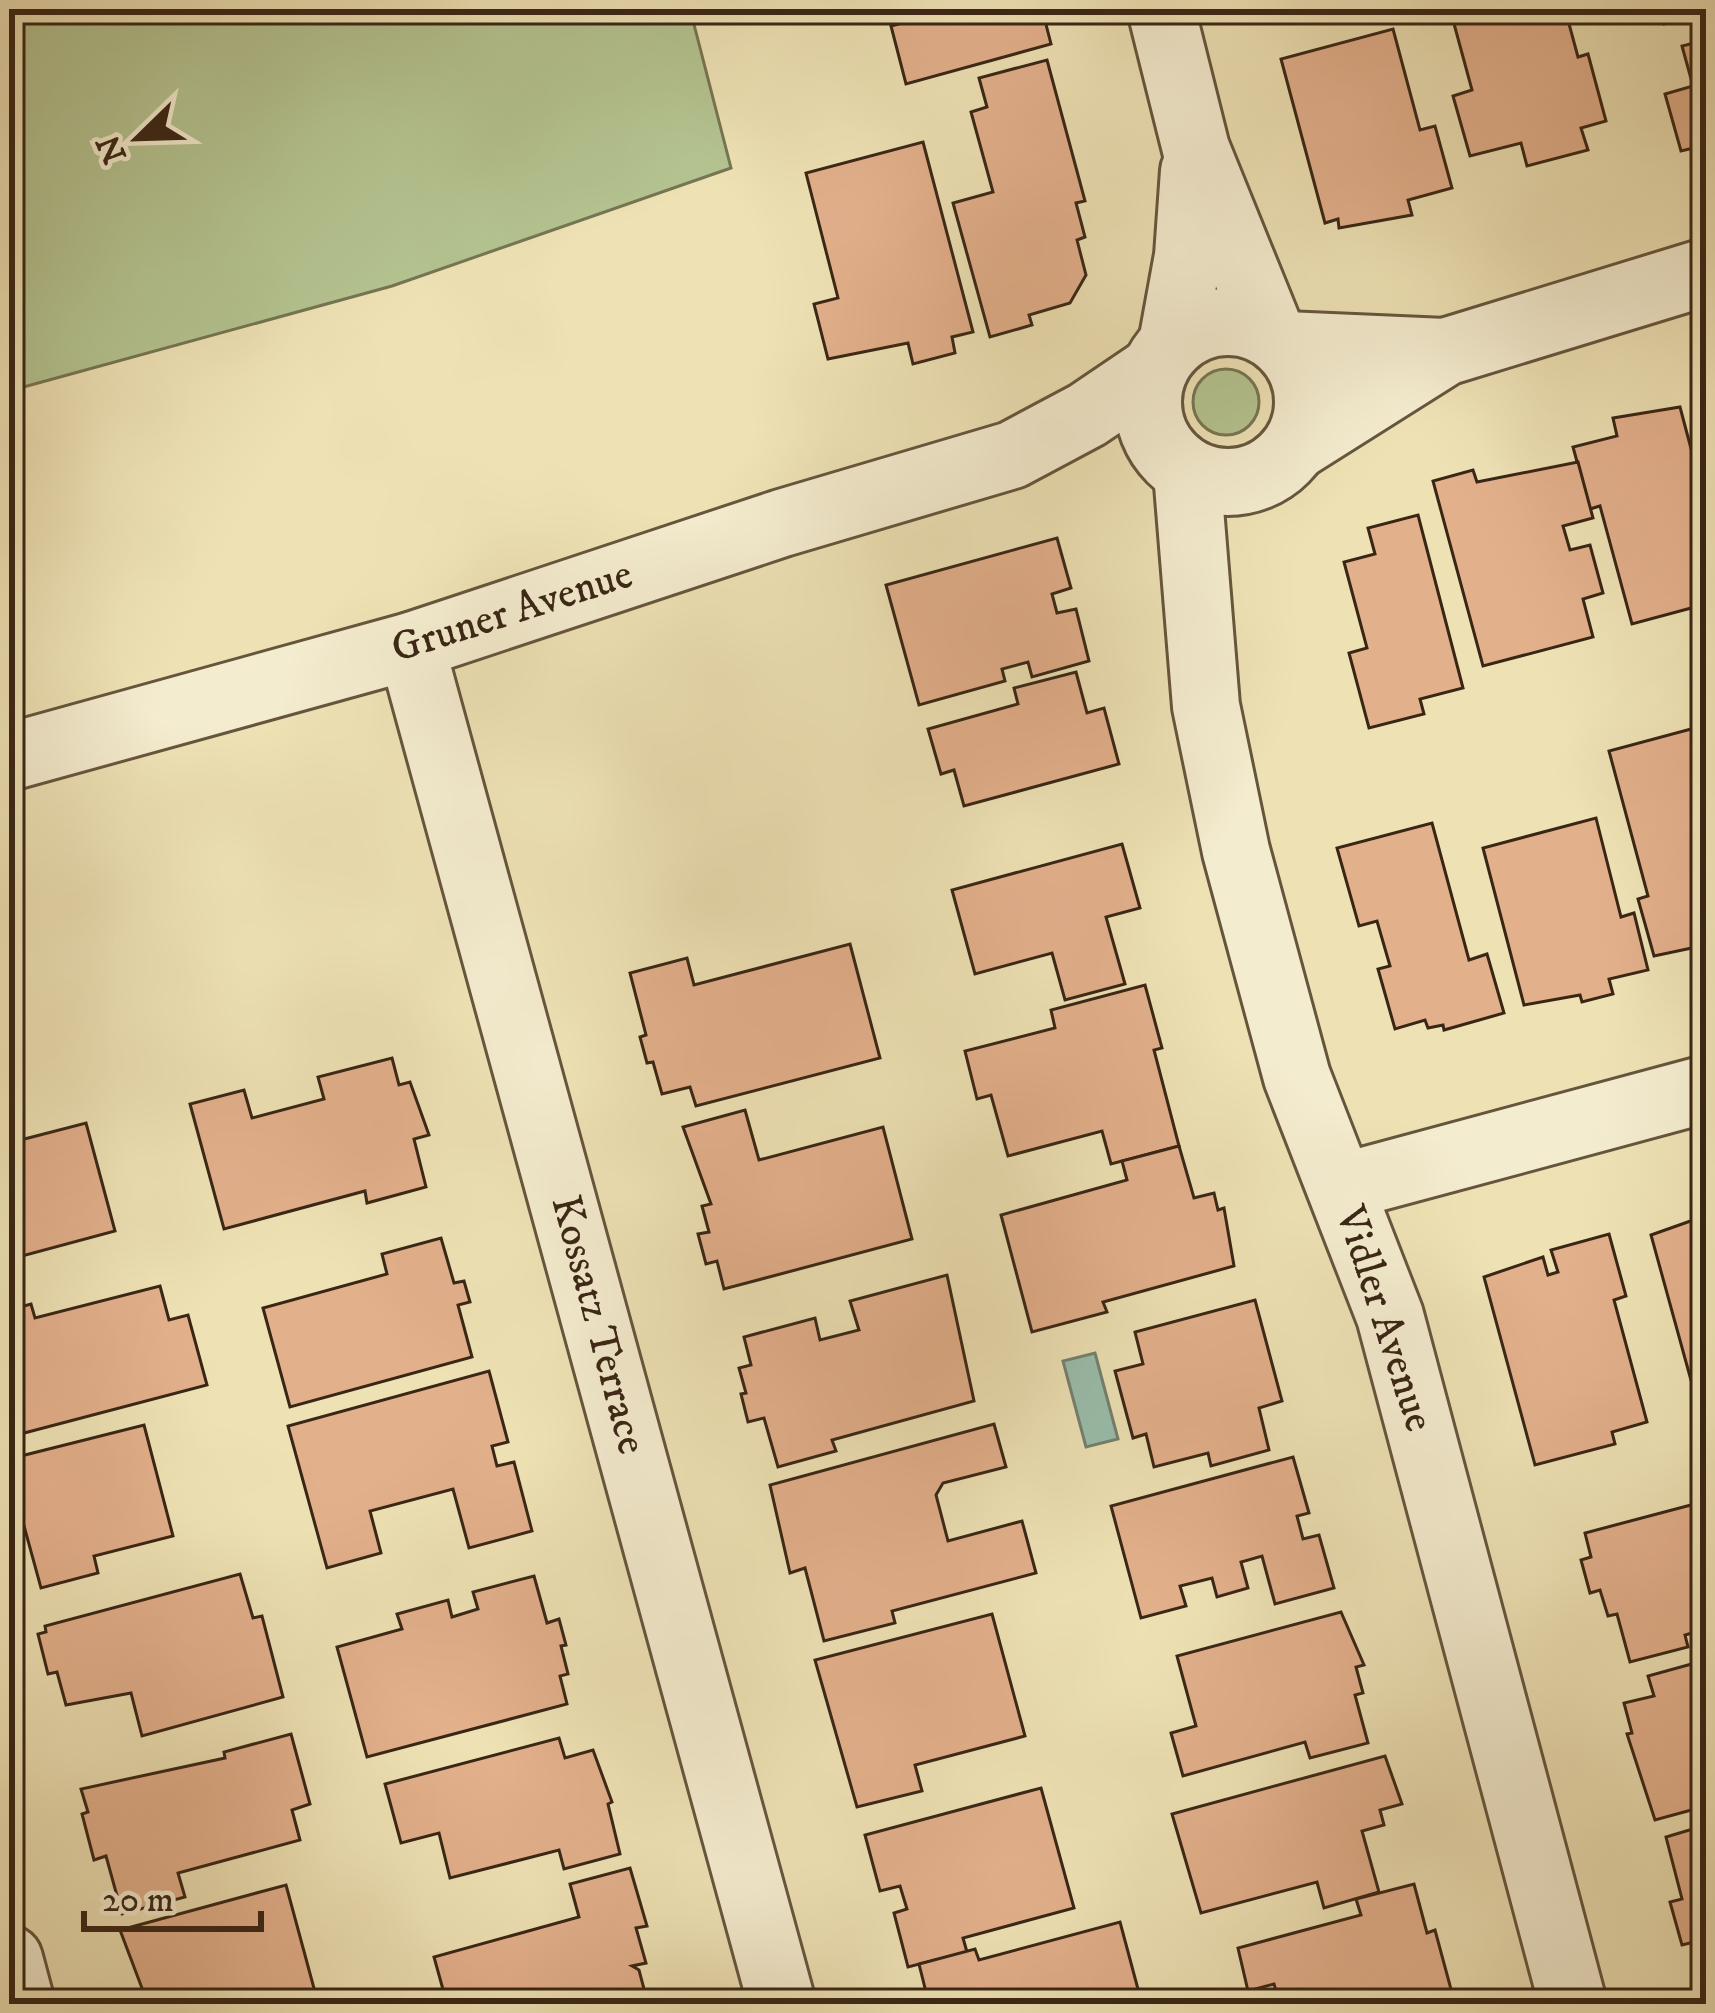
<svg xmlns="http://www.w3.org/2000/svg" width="1715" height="2013" font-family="'IM FELL DW Pica',serif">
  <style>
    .green { fill: #b4c491; stroke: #767553; stroke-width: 3 }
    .water { fill: #99bead; stroke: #738170; stroke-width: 3 }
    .building { fill: #e3b08c; stroke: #392615; stroke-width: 3 }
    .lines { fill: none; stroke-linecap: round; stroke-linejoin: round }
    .minor-casing { stroke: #66553d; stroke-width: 72 }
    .minor { stroke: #f4eccf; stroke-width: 66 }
    .labels { text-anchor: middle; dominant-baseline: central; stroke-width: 9; stroke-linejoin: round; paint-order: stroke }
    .street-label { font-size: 42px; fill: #392615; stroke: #f4eccf }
  </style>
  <rect width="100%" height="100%" fill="#eee2b5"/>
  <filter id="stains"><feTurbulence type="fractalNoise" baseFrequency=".00167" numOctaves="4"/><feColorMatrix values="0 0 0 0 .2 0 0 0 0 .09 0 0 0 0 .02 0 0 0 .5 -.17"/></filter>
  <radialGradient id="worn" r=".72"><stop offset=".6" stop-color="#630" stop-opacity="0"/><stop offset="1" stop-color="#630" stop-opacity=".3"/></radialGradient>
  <g class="green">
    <polygon points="9,9 690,9 731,168 392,286 9,391"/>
    <circle cx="1226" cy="402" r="33"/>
  </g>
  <polygon class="water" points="1095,1353 1118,1439 1086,1447 1063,1361"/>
  <g class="building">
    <polygon points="955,9 1042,9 1051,44 906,84 891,26"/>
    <polygon points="1450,9 1565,9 1578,57 1588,54 1606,121 1581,128 1588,150 1527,166 1521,143 1470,156 1453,96 1472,90"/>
    <polygon points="1660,9 1706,9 1706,13 1664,24"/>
    <polygon points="1393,29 1420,130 1435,126 1452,188 1408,200 1412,215 1339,228 1338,219 1325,223 1281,59"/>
    <polygon points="1706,40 1706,145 1681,151 1665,94 1693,86 1682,46"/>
    <polygon points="1047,60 1085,201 1076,203 1085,237 1077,240 1086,275 1070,303 1029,315 1032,325 990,337 953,203 993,192 971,112 987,107 979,78"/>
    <polygon points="923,142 973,332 952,337 955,353 913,364 908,343 828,359 814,304 838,298 806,173"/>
    <polygon points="1680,407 1706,505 1706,604 1632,624 1600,506 1590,509 1573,447 1617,436 1613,418"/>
    <polygon points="1578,462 1593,518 1563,526 1570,550 1590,545 1603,593 1583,599 1593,637 1483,666 1433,481 1473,470 1477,482"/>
    <polygon points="1418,515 1463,688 1420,699 1424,714 1369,728 1349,653 1367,648 1344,562 1375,554 1368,528"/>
    <polygon points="1057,538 1071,588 1052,594 1057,613 1076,609 1089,661 1032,677 1028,662 1002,669 1005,681 919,705 886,585"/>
    <polygon points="1076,672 1087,713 1104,708 1119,764 964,806 954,770 941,774 928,729 1018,704 1014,688"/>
    <polygon points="1706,725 1706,945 1654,956 1638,899 1648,896 1609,751"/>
    <polygon points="1596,818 1621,917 1634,913 1648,970 1609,979 1613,994 1582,1002 1580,995 1524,1005 1483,848"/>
    <polygon points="1432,823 1469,960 1487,954 1504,1013 1444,1030 1443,1025 1428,1028 1425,1020 1395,1029 1378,969 1390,966 1377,921 1359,926 1337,848"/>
    <polygon points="1122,844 1140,908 1106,917 1125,984 1065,1000 1052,953 975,974 952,890"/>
    <polygon points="850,944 880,1058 696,1106 690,1087 662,1094 653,1062 647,1063 640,1037 646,1035 630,973 687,958 694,985"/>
    <polygon points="1145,985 1162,1048 1154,1050 1179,1146 1111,1164 1102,1131 1008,1156 991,1095 977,1099 965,1051 1055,1028 1051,1010"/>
    <polygon points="392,1058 399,1085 410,1082 429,1135 414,1139 426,1187 367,1203 365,1191 224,1229 190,1104 244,1090 252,1118 324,1099 318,1077"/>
    <polygon points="745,1110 759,1160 883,1127 912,1239 724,1289 717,1261 706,1264 698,1234 709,1232 702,1206 711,1204 683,1127"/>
    <polygon points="86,1123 115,1231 18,1257 23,1276 9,1280 9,1143"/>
    <polygon points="1179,1146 1194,1198 1214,1193 1218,1210 1224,1208 1234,1266 1103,1302 1107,1312 1032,1332 1001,1215 1127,1180 1122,1161"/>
    <polygon points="1699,1218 1706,1239 1705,1431 1651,1235"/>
    <polygon points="1609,1234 1626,1296 1614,1300 1647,1422 1612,1432 1615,1444 1535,1465 1484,1277 1543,1257 1548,1275 1558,1272 1551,1250"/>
    <polygon points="441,1238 454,1283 464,1281 470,1302 458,1305 472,1357 290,1407 263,1308 387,1274 382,1254"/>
    <polygon points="947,1275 974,1401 832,1440 836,1451 778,1467 764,1418 748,1422 741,1394 746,1393 739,1368 751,1365 744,1337 815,1318 820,1340 859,1330 850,1301"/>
    <polygon points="160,1286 169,1320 188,1315 207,1385 9,1437 9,1310 31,1304 35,1318"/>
    <polygon points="1255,1300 1282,1401 1259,1408 1269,1450 1211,1466 1208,1453 1154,1467 1146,1434 1133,1438 1115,1371 1143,1364 1135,1332"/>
    <polygon points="489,1371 508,1442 492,1446 497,1466 514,1462 532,1531 469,1548 453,1489 370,1511 381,1553 327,1568 288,1426"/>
    <polygon points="994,1424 1006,1467 943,1483 936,1495 948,1541 1022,1521 1036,1573 892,1611 895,1623 824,1641 805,1568 790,1573 770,1485"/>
    <polygon points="144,1425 173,1536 94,1556 98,1573 41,1588 21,1515 9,1519 9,1459"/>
    <polygon points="1293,1457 1309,1513 1297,1516 1303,1539 1319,1535 1334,1588 1275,1604 1262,1556 1241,1562 1248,1588 1217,1597 1212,1578 1180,1586 1186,1606 1141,1618 1111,1506"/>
    <polygon points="1706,1501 1706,1629 1685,1635 1688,1647 1630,1662 1617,1614 1608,1616 1600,1590 1590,1593 1581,1560 1591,1557 1585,1533"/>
    <polygon points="240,1574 253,1618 262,1616 283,1697 142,1736 131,1693 66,1705 57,1672 48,1674 38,1634 46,1632 45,1626"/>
    <polygon points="534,1576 547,1623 559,1619 566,1645 561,1646 568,1674 560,1676 567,1704 367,1757 337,1647 402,1629 397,1614 448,1600 452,1617 478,1609 473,1592"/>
    <polygon points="1341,1612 1364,1665 1356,1667 1363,1693 1355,1695 1368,1743 1310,1758 1305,1742 1183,1776 1171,1733 1196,1726 1177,1656"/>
    <polygon points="992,1614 1025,1736 915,1765 922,1791 857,1807 815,1660"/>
    <polygon points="1706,1660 1706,1806 1655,1820 1627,1734 1632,1733 1624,1703 1654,1696 1648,1676"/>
    <polygon points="291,1734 310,1804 292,1810 300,1840 178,1873 185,1897 122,1914 106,1856 94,1860 82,1814 88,1812 81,1789 225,1758 224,1752"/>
    <polygon points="559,1738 565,1758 593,1750 612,1802 608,1804 620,1854 564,1869 559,1850 450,1878 439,1833 401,1843 385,1784"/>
    <polygon points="1385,1756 1402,1804 1380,1810 1384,1825 1362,1831 1379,1892 1324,1908 1317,1882 1201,1913 1172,1814"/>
    <polygon points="1041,1788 1074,1908 963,1938 967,1952 908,1967 894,1913 907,1909 900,1886 880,1891 865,1835"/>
    <polygon points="1706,1825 1706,1962 1700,1964 1694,1942 1682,1945 1670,1902 1682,1899 1666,1837"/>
    <polygon points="630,1868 647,1926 636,1928 646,1963 632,1966 639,1970 648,2004 447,2004 434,1957 579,1917 570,1884"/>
    <polygon points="1414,1884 1427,1933 1435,1930 1455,2004 1280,2004 1274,1984 1248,1991 1238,1948 1361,1915 1356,1899"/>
    <polygon points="286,1885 315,1992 272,2004 148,2004 120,1930"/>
    <polygon points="1120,1922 1142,2004 929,2004 919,1964 975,1949 979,1960"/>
  </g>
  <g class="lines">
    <g class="minor-casing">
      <g id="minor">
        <polyline points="1161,9 1196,149 1271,334"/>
        <circle cx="1228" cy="402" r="80"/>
        <polyline points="1172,344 1188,256 1194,171"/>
        <polyline points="1285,345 1445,352"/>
        <polyline points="1296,446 1445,352 1706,272"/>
        <polyline points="1187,472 1206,706 1236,851 1297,1077 1390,1316 1573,2004"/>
        <polyline points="411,646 782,2004"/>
        <polyline points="9,757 411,646 782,523 1012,455 1087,415 1155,369"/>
        <polyline points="1342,1187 1706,1089"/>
        <polyline points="9,1959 21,2004"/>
      </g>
    </g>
    <use href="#minor" class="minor"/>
  </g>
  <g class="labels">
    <g class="street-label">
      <text transform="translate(512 612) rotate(-18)">Gruner Avenue</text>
      <text transform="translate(1384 1319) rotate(72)">Vidler Avenue</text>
      <text transform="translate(598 1325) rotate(75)">Kossatz Terrace</text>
    </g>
  </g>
  <rect width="1715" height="2013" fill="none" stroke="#eee2b5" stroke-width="48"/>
  <rect x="12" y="12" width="1691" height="1989" fill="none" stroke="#392615" stroke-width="6"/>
  <rect x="24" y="24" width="1667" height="1965" fill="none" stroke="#392615" stroke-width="3"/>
  <g transform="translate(138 138) rotate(247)" stroke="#f4eccf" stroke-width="9" paint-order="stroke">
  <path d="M0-9L21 45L0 30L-21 45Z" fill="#392615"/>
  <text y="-18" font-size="33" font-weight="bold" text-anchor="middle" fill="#392615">N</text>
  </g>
  <path d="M84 1911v18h177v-18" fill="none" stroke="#392615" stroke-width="6"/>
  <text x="102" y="1911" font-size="36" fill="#392615" stroke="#f4eccf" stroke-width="9" paint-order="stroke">20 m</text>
  <rect width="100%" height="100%" filter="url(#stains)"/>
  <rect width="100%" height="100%" fill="url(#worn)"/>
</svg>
